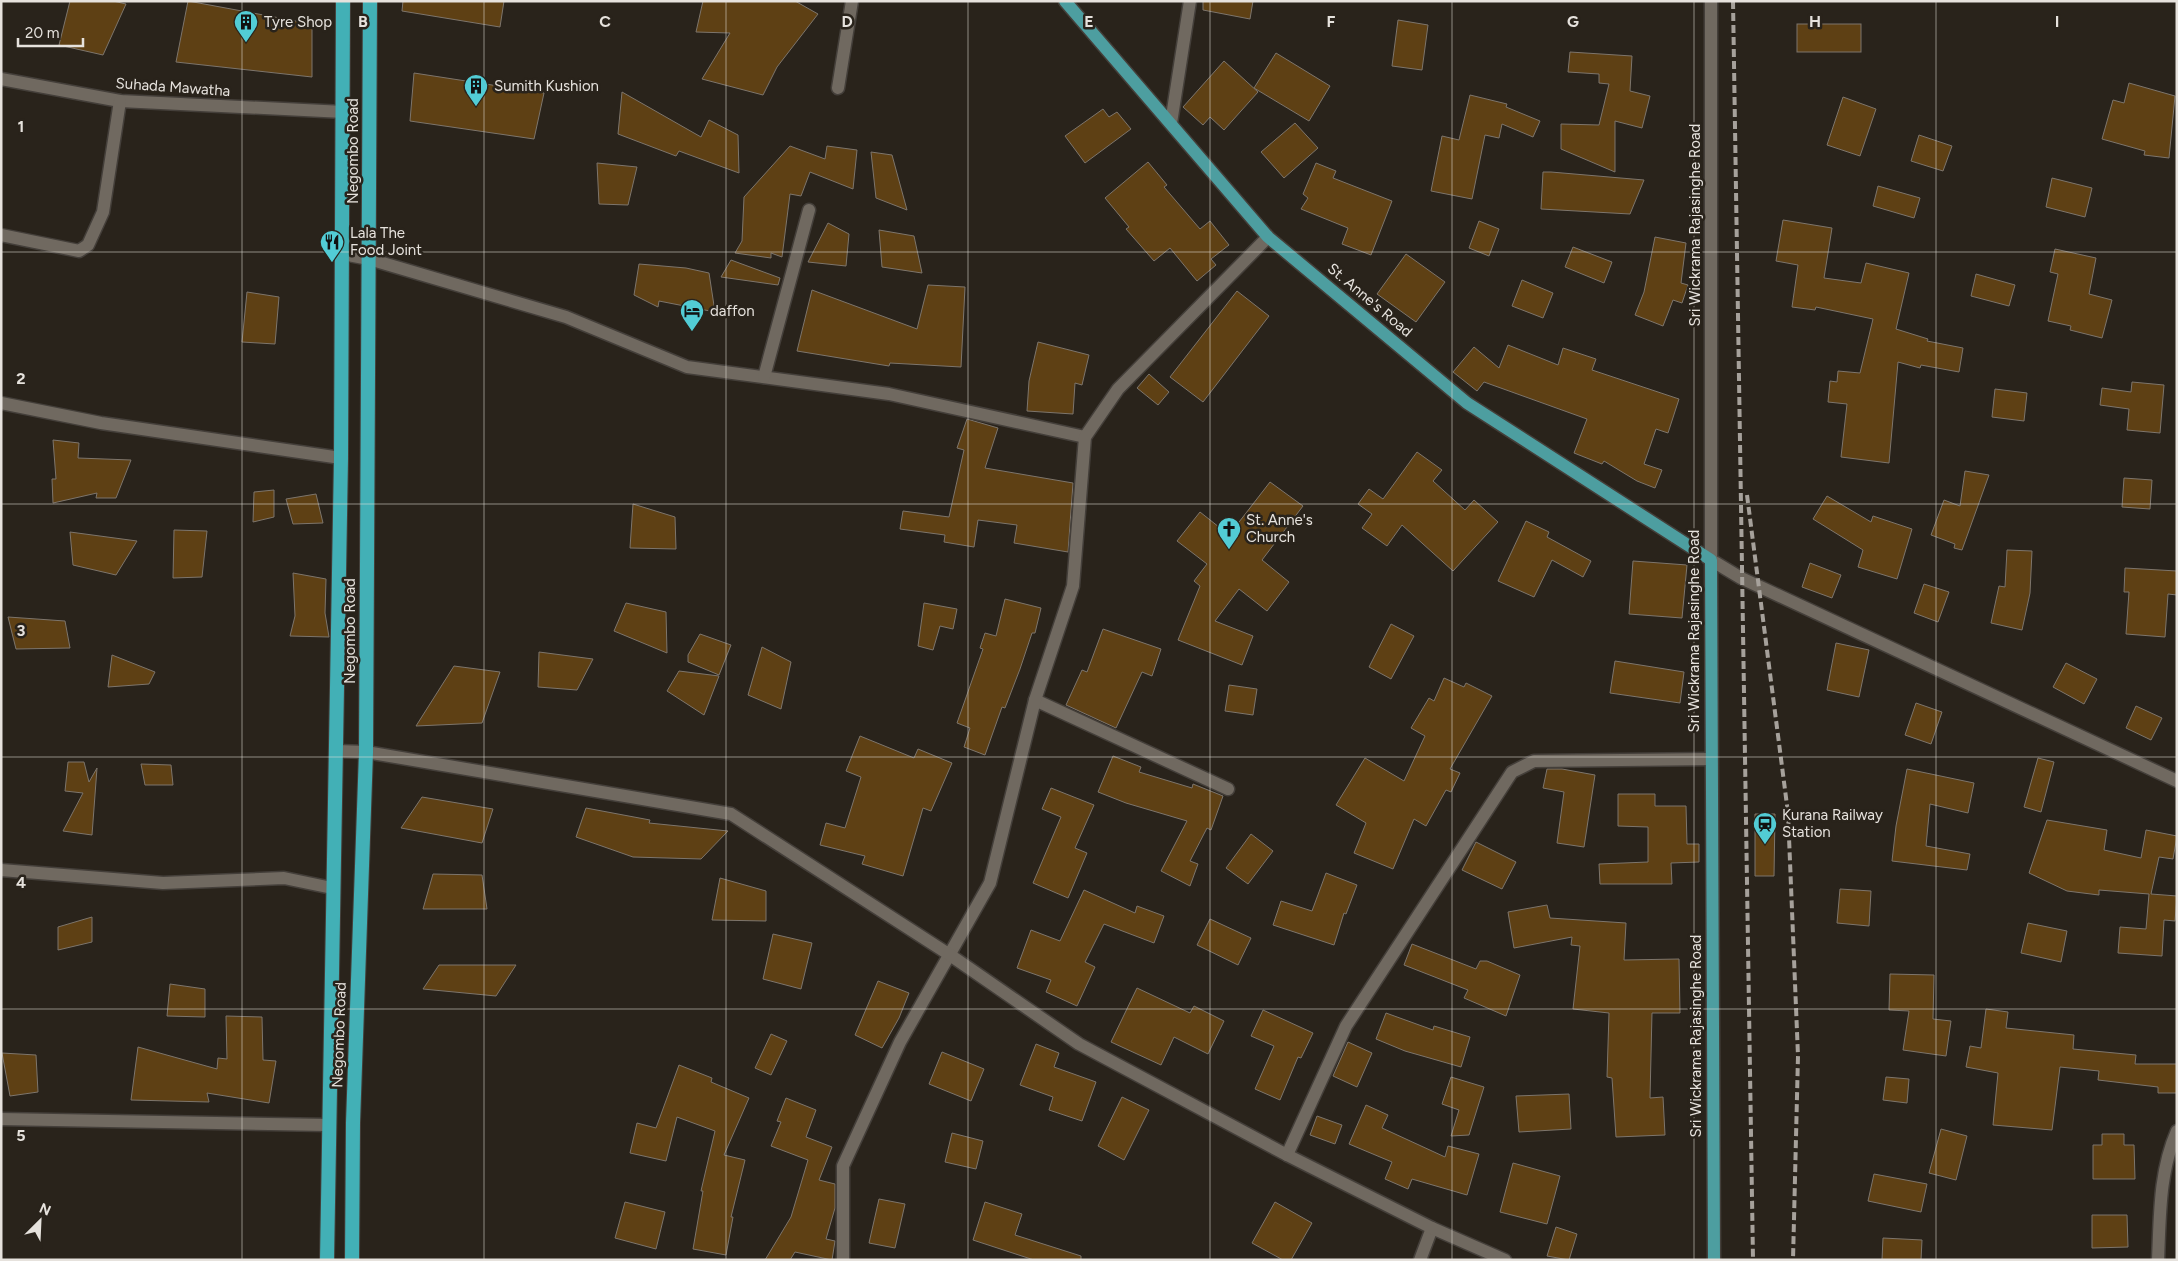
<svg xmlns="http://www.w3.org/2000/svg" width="2178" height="1261" font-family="Figtree,sans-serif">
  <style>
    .building { fill: #5e4014; stroke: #7d756c }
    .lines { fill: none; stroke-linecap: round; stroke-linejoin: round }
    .minor-casing { stroke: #443f3a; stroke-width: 15 }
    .tertiary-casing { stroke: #443f3a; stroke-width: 15 }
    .primary-casing { stroke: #443f3a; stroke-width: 15 }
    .trunk-casing { stroke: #443f3a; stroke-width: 16 }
    .minor { stroke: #706960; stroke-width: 12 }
    .tertiary { stroke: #706960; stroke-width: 12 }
    .primary { stroke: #4d9ea0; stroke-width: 12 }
    .trunk { stroke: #42b0b6; stroke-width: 14 }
    .rail { stroke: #a6a19b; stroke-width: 4; stroke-dasharray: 8 4; stroke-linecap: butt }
    .grid { fill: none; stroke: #e6e2dd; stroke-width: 1; stroke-opacity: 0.55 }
    .labels { text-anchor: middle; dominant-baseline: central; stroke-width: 5; stroke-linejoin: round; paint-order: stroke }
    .poi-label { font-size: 15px; fill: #e6e2dd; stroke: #29231b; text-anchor: start }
    .street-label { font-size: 15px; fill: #e6e2dd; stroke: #29231b }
    .grid-label { font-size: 16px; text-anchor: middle; font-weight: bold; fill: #e6e2dd; stroke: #29231b; stroke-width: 5; stroke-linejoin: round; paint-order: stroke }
  </style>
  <rect width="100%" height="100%" fill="#29231b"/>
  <g class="building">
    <polygon points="70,1 113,1 126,4 103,55 59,45"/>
    <polygon points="188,1 312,24 312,77 176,62"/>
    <polygon points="403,1 504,1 500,27 402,11"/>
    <polygon points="703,1 795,1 818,14 777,67 763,95 702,79 730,33 696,32"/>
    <polygon points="1203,1 1253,1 1250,19 1203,10"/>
    <polygon points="1398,20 1428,25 1422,70 1392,66"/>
    <rect x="1797" y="24" width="64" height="28"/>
    <polygon points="1570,52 1632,56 1630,91 1650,96 1642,128 1615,121 1615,172 1561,149 1561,124 1599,125 1609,84 1599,83 1599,74 1568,72"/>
    <polygon points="1276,53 1330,86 1309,121 1254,88"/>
    <polygon points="1224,61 1258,92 1224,130 1210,117 1203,125 1183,107"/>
    <polygon points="414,73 544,93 534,139 410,121"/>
    <polygon points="2129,83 2175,96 2169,158 2144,155 2145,151 2102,139 2113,100 2124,103"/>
    <polygon points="622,92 701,137 709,120 738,135 739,173 679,151 676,156 618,134"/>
    <polygon points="1470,95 1507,104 1506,107 1540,121 1533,137 1502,124 1499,138 1485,135 1472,199 1431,191 1442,136 1459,140"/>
    <polygon points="1843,97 1876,109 1860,156 1827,145"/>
    <polygon points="1103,109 1109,117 1117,112 1131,129 1085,163 1065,136"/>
    <polygon points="1295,123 1318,148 1284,178 1261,152"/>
    <polygon points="1919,135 1952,146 1943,171 1911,161"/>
    <polygon points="790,146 825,159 827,146 857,150 853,189 810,172 801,196 790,194 782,257 771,253 771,258 735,253 742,241 744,197"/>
    <polygon points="871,152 892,155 907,210 876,198"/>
    <polygon points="1148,162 1167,185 1164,187 1200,229 1210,221 1229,245 1211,259 1216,265 1197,281 1170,248 1154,261 1126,229 1129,227 1105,198"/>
    <polygon points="597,163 637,167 628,205 599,204"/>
    <polygon points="1316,163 1336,171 1333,178 1392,201 1371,255 1342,244 1348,228 1301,209 1308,198 1303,194"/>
    <polygon points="1543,172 1551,172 1644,180 1630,214 1541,209"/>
    <polygon points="2052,178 2092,188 2085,217 2046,207"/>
    <polygon points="1878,186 1920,198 1914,218 1873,206"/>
    <polygon points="1783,220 1832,228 1824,278 1861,283 1866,263 1909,273 1896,329 1928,339 1927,341 1963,348 1959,372 1921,365 1920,368 1898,362 1889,463 1841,457 1847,404 1828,402 1830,381 1837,382 1838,371 1860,373 1873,319 1816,307 1815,310 1792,307 1798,265 1776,261"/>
    <polygon points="1479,221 1499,229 1489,256 1469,248"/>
    <polygon points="828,223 849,234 846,266 808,262"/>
    <polygon points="879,230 914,236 922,273 882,267"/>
    <polygon points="1655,237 1686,243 1681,283 1688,285 1682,303 1673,300 1663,326 1635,315 1644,292"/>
    <polygon points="1573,247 1612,262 1604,283 1565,267"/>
    <polygon points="2055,249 2096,258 2089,294 2112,300 2102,338 2070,330 2071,326 2048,321 2058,274 2050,272"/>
    <polygon points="1406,254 1445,282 1416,322 1377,294"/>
    <polygon points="731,260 780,278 778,285 721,277"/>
    <polygon points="639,264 686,268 709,273 715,312 659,301 658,307 634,295"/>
    <polygon points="1976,274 2015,285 2009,306 1971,296"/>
    <polygon points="1522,280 1553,293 1543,318 1512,306"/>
    <polygon points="928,285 965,287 961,367 890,363 889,366 797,351 812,290 917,329"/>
    <polygon points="1237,291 1269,316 1203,402 1170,377"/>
    <polygon points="247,292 279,297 275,344 242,342"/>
    <polygon points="1038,342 1089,355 1082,385 1075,383 1073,414 1027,411 1029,381"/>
    <polygon points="1508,345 1558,365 1563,348 1596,359 1592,370 1679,399 1668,433 1656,429 1644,464 1662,470 1655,488 1637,481 1604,461 1602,464 1574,453 1587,419 1484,382 1477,391 1453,372 1474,347 1499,368"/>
    <polygon points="1149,374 1169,392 1158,405 1137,388"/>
    <polygon points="2132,382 2164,385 2160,433 2127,430 2129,409 2100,405 2102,388 2131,392"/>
    <polygon points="1995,389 2027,393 2024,421 1992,417"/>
    <polygon points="967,419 998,428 985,468 1073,483 1068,552 1014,543 1017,525 978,520 974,547 944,542 945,535 900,529 903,511 949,517 964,450 957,448"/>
    <polygon points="53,440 79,443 78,458 131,460 116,498 96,498 97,493 53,503 52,479 56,479"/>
    <polygon points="1417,452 1442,470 1433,481 1465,510 1474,500 1498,522 1453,571 1402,525 1387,546 1362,528 1372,514 1358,504 1369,489 1383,499"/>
    <polygon points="1965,471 1989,475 1962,550 1954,548 1955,544 1931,535 1944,500 1960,506"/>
    <polygon points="2124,478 2152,480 2150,509 2122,507"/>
    <polygon points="1270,482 1303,506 1262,560 1289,582 1267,611 1239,589 1215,621 1253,636 1242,665 1178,640 1200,586 1194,581 1207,564 1177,541 1200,512 1229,535"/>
    <polygon points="274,490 274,517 253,522 254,492"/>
    <polygon points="316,494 323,523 293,524 286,499"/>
    <polygon points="1827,496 1871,522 1873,516 1912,529 1897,579 1858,567 1863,550 1813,519"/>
    <polygon points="633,504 675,517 676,549 630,548"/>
    <polygon points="1526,521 1549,532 1547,537 1591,561 1583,577 1552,560 1534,597 1498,581"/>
    <polygon points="174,530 207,531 202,577 173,578"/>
    <polygon points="70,532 137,541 116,575 73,565"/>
    <polygon points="2007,550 2032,551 2030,593 2022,630 1991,623 1999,586 2005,587"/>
    <polygon points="1633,561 1687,565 1682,618 1629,614"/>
    <polygon points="1810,563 1841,575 1832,598 1802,587"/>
    <polygon points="2125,568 2177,571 2177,595 2168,594 2165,637 2126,634 2129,592 2124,592"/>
    <polygon points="293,573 326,579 325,613 329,637 290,636 295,616"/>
    <polygon points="1924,584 1949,592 1938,622 1914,613"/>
    <polygon points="1005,599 1041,608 1035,633 1032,633 1020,669 1005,708 1002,707 985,755 964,747 970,728 957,723 983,649 980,648 985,633 996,636"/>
    <polygon points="626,603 666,612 667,653 614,631"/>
    <polygon points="924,603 957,609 953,629 940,626 933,650 918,646"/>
    <polygon points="8,617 65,621 70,648 16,649"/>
    <polygon points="1391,624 1414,636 1391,679 1369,667"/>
    <polygon points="1103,629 1161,649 1152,676 1142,672 1116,728 1066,705 1082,670 1087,672"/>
    <polygon points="700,634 731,645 719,675 688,662 688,655"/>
    <polygon points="1836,643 1869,650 1859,697 1827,690"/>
    <polygon points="762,647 791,662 781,709 748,695"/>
    <polygon points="539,652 593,659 577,690 538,687"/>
    <polygon points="112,655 155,672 149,684 108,687"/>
    <polygon points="1615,661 1684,672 1680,703 1610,693"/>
    <polygon points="2066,663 2097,679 2084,704 2053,687"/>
    <polygon points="454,666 500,672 482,723 416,726"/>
    <polygon points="679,671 719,676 704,715 667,691"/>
    <polygon points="1444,678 1464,687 1466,683 1492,696 1450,769 1460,773 1451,792 1446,790 1426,826 1414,819 1393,869 1354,853 1366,823 1336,805 1365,758 1404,781 1425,736 1411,728 1429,698 1434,701"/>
    <polygon points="1229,685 1257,689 1253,715 1225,711"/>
    <polygon points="1916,703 1942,712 1931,744 1905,735"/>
    <polygon points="2136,706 2162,718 2151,740 2126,728"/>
    <polygon points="860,736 914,758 918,749 952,763 931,811 923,808 903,876 862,864 865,856 820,845 826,823 845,828 861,777 846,771"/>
    <polygon points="1113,756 1141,767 1139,772 1192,788 1193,784 1223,796 1211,830 1207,828 1190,861 1198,864 1190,886 1161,871 1187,821 1126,803 1098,792"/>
    <polygon points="2038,758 2054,762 2041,812 2024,807"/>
    <polygon points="68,762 84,762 89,782 97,768 92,835 63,831 83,793 65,791"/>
    <polygon points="141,764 171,765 173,785 145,785"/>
    <polygon points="1547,769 1562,769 1595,775 1584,847 1557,843 1564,792 1543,788"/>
    <polygon points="1907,769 1974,783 1968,813 1930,804 1926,846 1970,854 1967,870 1892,861 1896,826"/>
    <polygon points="1051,788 1094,805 1075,848 1087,853 1068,898 1033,883 1061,817 1042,809"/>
    <polygon points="1618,794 1655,794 1655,806 1686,806 1687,844 1699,844 1699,862 1671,863 1672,884 1600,884 1599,864 1648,862 1648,827 1618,826"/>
    <polygon points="422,797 493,809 482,843 401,828"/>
    <polygon points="586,808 650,820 649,823 728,831 701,859 633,857 576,837"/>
    <polygon points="1755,814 1775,814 1774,876 1755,876"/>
    <polygon points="2047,820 2107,830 2104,850 2141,858 2146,830 2177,836 2173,859 2159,857 2151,894 2177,896 2175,921 2164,920 2162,956 2118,953 2120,927 2146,929 2149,894 2099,890 2099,895 2067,891 2029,873"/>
    <polygon points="1251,834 1273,851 1248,884 1226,868"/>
    <polygon points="1476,842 1516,862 1502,889 1462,870"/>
    <polygon points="1326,873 1357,885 1346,914 1344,913 1334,945 1273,925 1281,901 1312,911"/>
    <polygon points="433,874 482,875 487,909 423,909"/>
    <polygon points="720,878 766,891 766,921 712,920"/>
    <polygon points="1840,889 1871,891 1869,926 1837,923"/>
    <polygon points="1084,890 1135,913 1137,906 1164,916 1154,943 1104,924 1085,962 1095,967 1077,1006 1046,992 1051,980 1017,968 1031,930 1060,941"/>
    <polygon points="1547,905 1550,918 1626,923 1624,960 1679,959 1680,1013 1652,1013 1650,1098 1663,1097 1665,1135 1616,1137 1612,1078 1607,1077 1609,1013 1573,1009 1580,946 1571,945 1572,937 1514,948 1508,912"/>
    <polygon points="92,917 92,942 58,950 58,927"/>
    <polygon points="1210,919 1251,938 1238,965 1197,945"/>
    <polygon points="2028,923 2067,931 2061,962 2021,953"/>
    <polygon points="773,934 812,943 801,989 763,979"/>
    <polygon points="1412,944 1476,969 1480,961 1487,961 1520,975 1506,1016 1464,998 1468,990 1404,965"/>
    <polygon points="439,965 516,965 496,996 423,989"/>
    <polygon points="1890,974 1934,975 1933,1019 1951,1021 1946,1056 1903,1050 1909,1011 1889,1010"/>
    <polygon points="878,981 909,993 899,1018 882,1048 855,1035"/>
    <polygon points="170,984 205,989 205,1017 167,1016"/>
    <polygon points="1137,988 1190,1013 1194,1006 1224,1021 1208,1054 1174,1037 1161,1065 1111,1042"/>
    <polygon points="1986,1009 2008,1012 2006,1028 2074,1035 2073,1049 2136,1055 2135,1064 2177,1064 2177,1093 2158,1093 2158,1087 2098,1080 2099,1071 2060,1067 2052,1130 1993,1125 1998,1073 1966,1067 1970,1046 1981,1048"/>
    <polygon points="1263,1010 1313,1033 1301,1058 1298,1057 1280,1100 1255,1089 1274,1046 1251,1036"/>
    <polygon points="1386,1013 1433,1030 1434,1026 1470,1037 1461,1067 1405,1051 1376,1039"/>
    <polygon points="226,1016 262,1017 263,1060 276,1061 269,1103 207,1093 209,1102 131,1100 138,1047 217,1069 218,1058 227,1059"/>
    <polygon points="771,1034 787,1041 771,1075 755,1068"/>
    <polygon points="1348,1042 1372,1053 1357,1087 1333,1076"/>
    <polygon points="1036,1044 1059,1053 1054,1067 1096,1082 1082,1121 1049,1110 1053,1097 1020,1085"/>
    <polygon points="942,1052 984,1069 971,1101 929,1084"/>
    <polygon points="2,1053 36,1055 38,1092 10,1096"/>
    <polygon points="679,1065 712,1078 711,1082 749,1098 724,1155 745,1160 731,1217 733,1217 726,1255 693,1249 703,1191 701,1191 715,1131 677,1117 666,1161 630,1153 637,1123 656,1128"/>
    <polygon points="1451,1077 1484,1087 1469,1135 1451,1136 1459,1110 1442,1104"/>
    <polygon points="1886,1077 1909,1079 1907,1103 1883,1100"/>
    <polygon points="1569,1094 1571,1129 1519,1132 1516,1096"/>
    <polygon points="1122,1097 1149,1110 1124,1160 1098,1146"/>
    <polygon points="786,1098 816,1110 806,1137 832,1147 819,1180 835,1184 835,1208 826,1239 835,1241 832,1260 795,1252 790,1260 765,1260 791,1217 808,1160 771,1146 781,1122 777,1121"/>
    <polygon points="1366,1105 1388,1115 1382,1128 1445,1157 1448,1146 1479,1154 1467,1195 1412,1179 1408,1189 1385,1179 1392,1162 1349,1144"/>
    <polygon points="1317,1116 1342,1125 1335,1144 1310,1135"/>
    <polygon points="1941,1129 1967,1136 1956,1180 1929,1173"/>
    <polygon points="952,1133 983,1141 976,1169 945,1162"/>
    <polygon points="2102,1134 2124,1134 2124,1145 2134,1145 2135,1179 2093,1179 2093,1145 2102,1145"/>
    <polygon points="1513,1163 1560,1176 1547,1224 1500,1212"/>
    <polygon points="1874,1174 1927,1184 1921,1212 1868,1201"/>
    <polygon points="879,1199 905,1204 895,1248 869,1243"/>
    <polygon points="625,1202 665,1212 656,1249 615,1238"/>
    <polygon points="985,1202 1022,1214 1015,1235 1081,1256 1081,1260 1034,1260 973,1240"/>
    <polygon points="1275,1202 1312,1223 1291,1260 1283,1260 1252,1243"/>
    <polygon points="2092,1215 2127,1215 2128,1247 2092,1248"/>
    <polygon points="1556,1227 1577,1234 1569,1260 1547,1256"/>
    <polygon points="1883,1238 1922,1240 1921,1260 1882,1260"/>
  </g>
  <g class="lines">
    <g class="minor-casing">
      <g id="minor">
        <polyline points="1,79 120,101 344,112"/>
        <polyline points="838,88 852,1"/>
        <polyline points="1171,123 1190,1"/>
        <polyline points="1,235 79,251 88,245 103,212 120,101"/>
        <polyline points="343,254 369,259 566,317 687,367 889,394 1085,437"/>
        <polyline points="764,377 809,210"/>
        <polyline points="1,403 101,423 341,458"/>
        <polyline points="1035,700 1228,789"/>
        <polyline points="1,870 163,883 284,878 332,888"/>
        <polyline points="1,1119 328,1125"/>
        <polyline points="1287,1155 1346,1026 1512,772 1534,761 1711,759"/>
        <polyline points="843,1260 843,1166 900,1042 990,883 1035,700 1073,586 1085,437 1118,389 1268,237"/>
        <polyline points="1420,1260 1432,1228"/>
      </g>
    </g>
    <g class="tertiary-casing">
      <g id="tertiary">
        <polyline points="1711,1 1711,560 1741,578 2177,781"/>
        <polyline points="337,751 366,752 731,814 950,955 1079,1044 1287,1155 1432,1228 1505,1260"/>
        <path d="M2158 1260C2160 1216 2159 1172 2177 1131"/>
      </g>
    </g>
    <g class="primary-casing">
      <polyline id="primary" points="1065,1 1268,237 1467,403 1711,560 1714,1260"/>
    </g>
    <g class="trunk-casing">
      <g id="trunk">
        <polyline points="327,1260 341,458 343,1"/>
        <polyline points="352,1260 353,1123 366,752 370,1"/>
      </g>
    </g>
    <use href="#minor" class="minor"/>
    <use href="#tertiary" class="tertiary"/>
    <use href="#primary" class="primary"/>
    <use href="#trunk" class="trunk"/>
    <g class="rail">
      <polyline points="1733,1 1753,1260"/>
      <polyline points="1747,495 1788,813 1798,1056 1793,1260"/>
    </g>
  </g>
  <path class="grid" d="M242 1V1260M484 1V1260M726 1V1260M968 1V1260M1210 1V1260M1452 1V1260M1694 1V1260M1936 1V1260M1 252H2177M1 504H2177M1 757H2177M1 1009H2177"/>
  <defs>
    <g id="building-pin" transform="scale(1.25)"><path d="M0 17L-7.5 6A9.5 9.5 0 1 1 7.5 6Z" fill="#52ccd5" stroke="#29231b"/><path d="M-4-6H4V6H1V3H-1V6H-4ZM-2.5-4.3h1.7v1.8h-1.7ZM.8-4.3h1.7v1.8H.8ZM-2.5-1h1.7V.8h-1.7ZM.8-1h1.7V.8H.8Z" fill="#111"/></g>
    <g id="restaurant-pin" transform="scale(1.25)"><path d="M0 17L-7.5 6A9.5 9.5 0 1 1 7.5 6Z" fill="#52ccd5" stroke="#29231b"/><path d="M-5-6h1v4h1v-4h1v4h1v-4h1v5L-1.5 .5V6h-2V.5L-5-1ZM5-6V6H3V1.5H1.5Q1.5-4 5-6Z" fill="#111"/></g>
    <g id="hotel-pin" transform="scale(1.25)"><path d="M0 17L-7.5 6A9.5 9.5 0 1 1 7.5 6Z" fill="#52ccd5" stroke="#29231b"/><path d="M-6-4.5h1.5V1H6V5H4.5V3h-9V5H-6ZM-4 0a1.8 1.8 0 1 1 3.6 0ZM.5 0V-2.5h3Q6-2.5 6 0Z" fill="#111"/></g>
    <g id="church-pin" transform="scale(1.25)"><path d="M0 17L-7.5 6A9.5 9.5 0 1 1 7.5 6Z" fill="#52ccd5" stroke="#29231b"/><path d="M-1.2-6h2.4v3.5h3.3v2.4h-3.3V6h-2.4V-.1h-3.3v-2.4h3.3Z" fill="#111"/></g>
    <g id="station-pin" transform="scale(1.25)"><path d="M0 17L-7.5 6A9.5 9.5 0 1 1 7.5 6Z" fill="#52ccd5" stroke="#29231b"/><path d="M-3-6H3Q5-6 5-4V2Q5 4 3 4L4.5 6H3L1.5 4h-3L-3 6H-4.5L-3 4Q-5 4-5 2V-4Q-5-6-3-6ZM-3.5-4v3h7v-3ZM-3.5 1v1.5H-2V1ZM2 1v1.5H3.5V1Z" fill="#111"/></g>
  </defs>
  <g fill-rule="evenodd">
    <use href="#building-pin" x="246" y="22"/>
    <use href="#building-pin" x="476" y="86"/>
    <use href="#restaurant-pin" x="332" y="242"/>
    <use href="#hotel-pin" x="692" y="311"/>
    <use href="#church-pin" x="1229" y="529"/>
    <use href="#station-pin" x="1765" y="824"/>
  </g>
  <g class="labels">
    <g class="poi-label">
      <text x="264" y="22">Tyre Shop</text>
      <text x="494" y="86">Sumith Kushion</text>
      <text x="350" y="233">Lala The<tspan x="350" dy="17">Food Joint</tspan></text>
      <text x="710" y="311">daffon</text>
      <text x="1246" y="520">St. Anne's<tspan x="1246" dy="17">Church</tspan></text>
      <text x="1782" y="815">Kurana Railway<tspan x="1782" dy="17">Station</tspan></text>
    </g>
    <g class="street-label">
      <text transform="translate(173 87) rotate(4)">Suhada Mawatha</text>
      <text transform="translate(353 151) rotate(-90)">Negombo Road</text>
      <text transform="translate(1695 225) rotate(-90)">Sri Wickrama Rajasinghe Road</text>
      <text transform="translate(1370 300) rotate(40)">St. Anne's Road</text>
      <text transform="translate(350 631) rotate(-90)">Negombo Road</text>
      <text transform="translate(1694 631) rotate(-90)">Sri Wickrama Rajasinghe Road</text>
      <text transform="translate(339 1035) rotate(-88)">Negombo Road</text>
      <text transform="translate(1696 1036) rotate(-90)">Sri Wickrama Rajasinghe Road</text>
    </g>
  </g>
  <g class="grid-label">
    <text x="363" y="27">B</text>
    <text x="605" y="27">C</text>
    <text x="847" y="27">D</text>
    <text x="1089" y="27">E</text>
    <text x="1331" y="27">F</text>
    <text x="1573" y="27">G</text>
    <text x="1815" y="27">H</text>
    <text x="2057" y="27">I</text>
    <text x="21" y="132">1</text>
    <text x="21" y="384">2</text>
    <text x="21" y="636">3</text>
    <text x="21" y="888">4</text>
    <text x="21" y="1141">5</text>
  </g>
  <rect width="2178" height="1261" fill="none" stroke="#e6e2dd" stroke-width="5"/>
  <g transform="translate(40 1221) rotate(24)" stroke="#29231b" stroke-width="4" paint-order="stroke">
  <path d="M0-4L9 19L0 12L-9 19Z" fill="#e6e2dd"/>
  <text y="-8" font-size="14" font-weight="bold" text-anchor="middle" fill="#e6e2dd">N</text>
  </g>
  <path d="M18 38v8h65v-8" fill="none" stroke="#e6e2dd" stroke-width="2.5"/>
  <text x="25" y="38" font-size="15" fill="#e6e2dd" stroke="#29231b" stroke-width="4" paint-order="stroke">20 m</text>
</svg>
